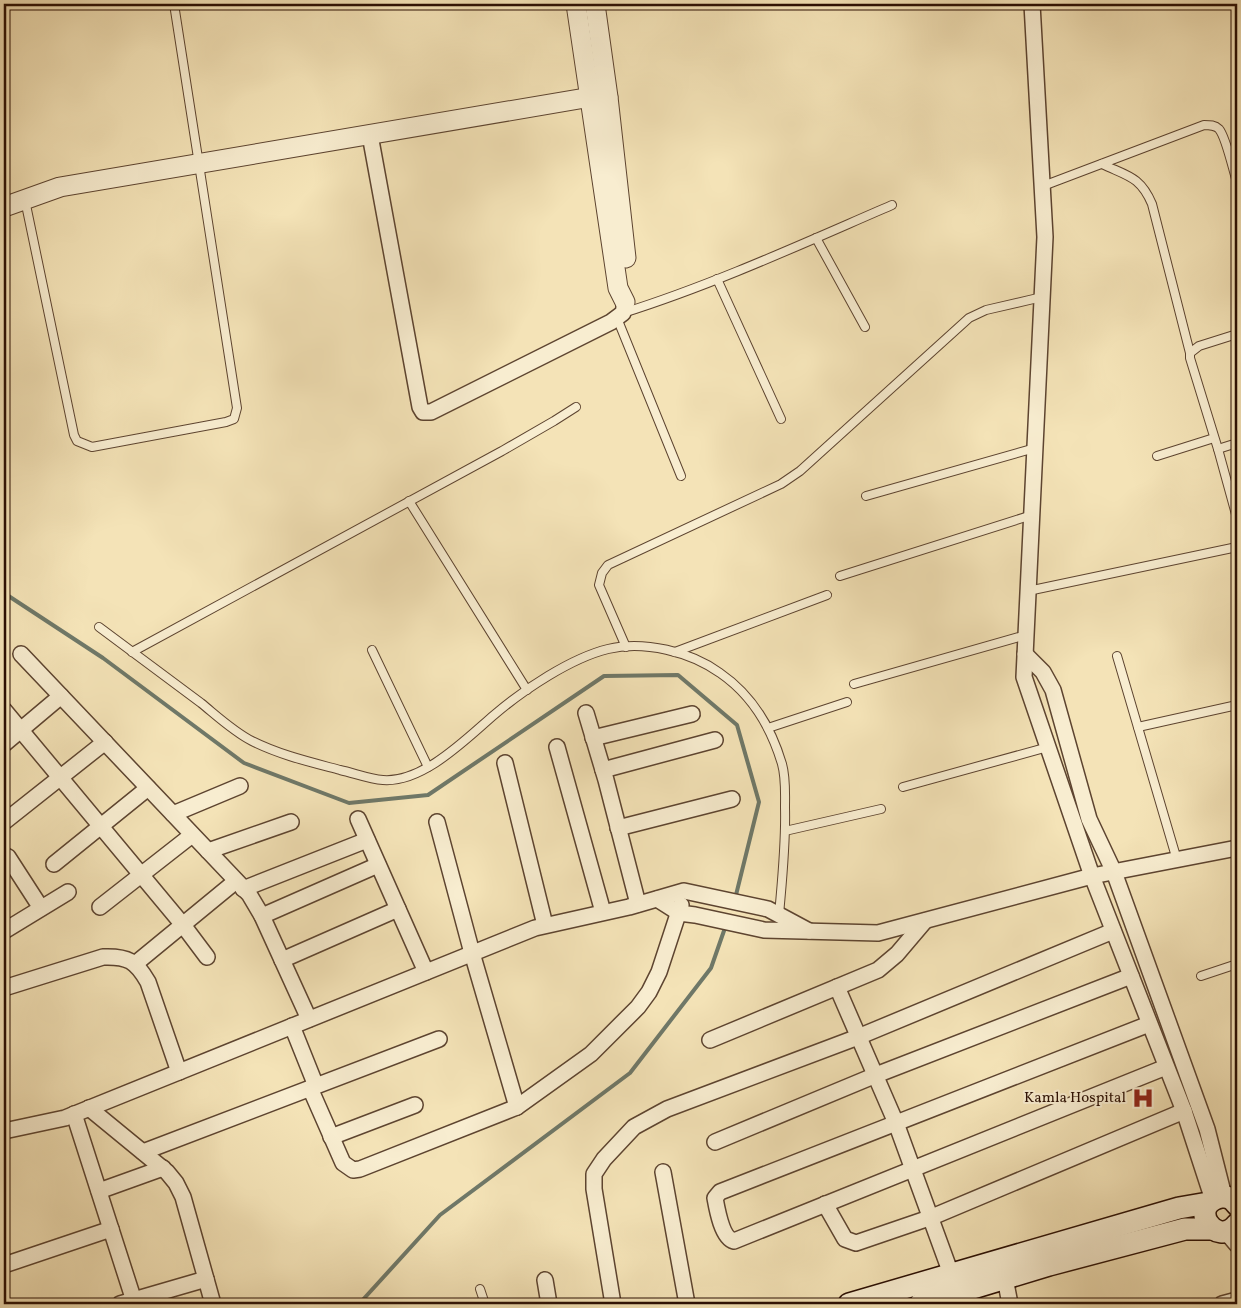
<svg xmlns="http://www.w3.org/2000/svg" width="1241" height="1308" font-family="Vollkorn,serif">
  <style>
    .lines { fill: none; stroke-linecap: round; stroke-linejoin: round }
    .stream { stroke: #6f7868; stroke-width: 4 }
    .service-casing { stroke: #5d4430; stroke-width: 10 }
    .minor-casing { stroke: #5d4430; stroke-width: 18 }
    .tertiary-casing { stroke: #5d4430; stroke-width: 21 }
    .secondary-casing { stroke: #2b0f03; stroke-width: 24 }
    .service { stroke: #f8edd0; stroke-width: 8 }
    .minor { stroke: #f8edd0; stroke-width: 15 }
    .tertiary { stroke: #f8edd0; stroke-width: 19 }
    .secondary { stroke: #f8edd0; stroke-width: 21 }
    .labels { text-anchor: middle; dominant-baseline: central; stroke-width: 4; stroke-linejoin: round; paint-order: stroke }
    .poi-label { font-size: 15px; fill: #2b0f03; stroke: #f8edd0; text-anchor: end }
  </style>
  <rect width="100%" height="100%" fill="#f4e3b7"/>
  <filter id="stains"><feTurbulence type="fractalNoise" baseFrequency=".004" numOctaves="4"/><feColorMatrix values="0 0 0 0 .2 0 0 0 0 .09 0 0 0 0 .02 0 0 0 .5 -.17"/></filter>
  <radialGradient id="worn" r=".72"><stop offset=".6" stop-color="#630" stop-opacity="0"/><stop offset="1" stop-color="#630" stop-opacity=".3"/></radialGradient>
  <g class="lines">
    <g class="stream">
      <polyline points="4,593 103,658 244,763 349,803 428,795 604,676 678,675 737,725 759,802 735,899"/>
      <polyline points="359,1304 440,1215 630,1073 711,968 726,925"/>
    </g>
    <g class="service-casing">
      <g id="service">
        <path d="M1102 164C1127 176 1140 176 1152 204L1190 353"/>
        <path d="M1043 186 1204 125C1210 125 1215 125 1219 129 1226 137 1233 170 1237 182"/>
        <polyline points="25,200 74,435 77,441 92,447 226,422 234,419 237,408 174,4"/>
        <polyline points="816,238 865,327"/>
        <polyline points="717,279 781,419"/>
        <path d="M623 313C715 284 804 243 892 205"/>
        <polyline points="617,318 681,476"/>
        <polyline points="1237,334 1199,346 1190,353 1190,358 1218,449 1237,518"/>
        <polyline points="1218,449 1237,443"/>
        <polyline points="1157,456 1214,438"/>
        <polyline points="866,496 1035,448"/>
        <polyline points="409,501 527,690"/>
        <polyline points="840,576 1032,515"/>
        <polyline points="1028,591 1237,547"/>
        <path d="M99 627C133 652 167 678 201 703 217 716 234 732 252 741 280 755 310 762 340 770 354 773 369 779 383 780 423 783 466 739 494 715 523 690 571 658 608 649 644 640 691 652 720 673 752 695 771 727 782 764 786 778 785 794 785 808 786 844 782 880 779 915"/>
        <polyline points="626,647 599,585 602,573 608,565 781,484 800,471 969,318 986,310 1042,297"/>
        <polyline points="372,650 428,767"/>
        <polyline points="132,652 502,451 554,421 576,407"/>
        <polyline points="675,652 827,595"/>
        <polyline points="1117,656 1177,860"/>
        <polyline points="854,684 1026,635"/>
        <polyline points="1138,727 1237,705"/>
        <polyline points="768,728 847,702"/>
        <polyline points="903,787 1048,747"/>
        <polyline points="785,831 881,809"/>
        <polyline points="1201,976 1237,964"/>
        <polyline points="480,1289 485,1304"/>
      </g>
    </g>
    <g class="minor-casing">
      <g id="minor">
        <polyline points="1032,4 1045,237 1024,677 1092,876 1184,1111 1213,1200"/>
        <polyline points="370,135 420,407 423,412 431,412 611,322 623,313 625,302"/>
        <polyline points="21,654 249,894 262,916 309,1019"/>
        <polyline points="1025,654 1043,672 1053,690 1089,819 1114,872 1207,1129 1224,1196"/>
        <polyline points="4,710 183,925 207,957"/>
        <polyline points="586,713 606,780 638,904"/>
        <polyline points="593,738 692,714"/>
        <polyline points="4,744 61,696"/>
        <polyline points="557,747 603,912"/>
        <polyline points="505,763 545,925"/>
        <polyline points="603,770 715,740"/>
        <polyline points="173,814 240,786"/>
        <polyline points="358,819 426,972"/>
        <polyline points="4,822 105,742"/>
        <polyline points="437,822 472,953 517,1107"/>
        <polyline points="618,828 732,799"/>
        <polyline points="208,851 291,822"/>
        <polyline points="4,855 8,857 41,908"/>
        <polyline points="54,864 148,788"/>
        <polyline points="243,889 367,840"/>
        <polyline points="657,899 679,913 695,915 764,930 878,933 1092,876 1237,848"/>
        <polyline points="100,907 192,835"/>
        <polyline points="262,916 378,865"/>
        <polyline points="4,931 68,892"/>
        <polyline points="282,960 398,909"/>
        <polyline points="135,964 236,881"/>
        <polyline points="837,987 896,1123 954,1282"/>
        <path d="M4 988 103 957C128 956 136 961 148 982L179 1072"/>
        <path d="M1149 1024 720 1192 715 1198C717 1209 722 1238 734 1241L1166 1067"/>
        <polyline points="292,1026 316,1086"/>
        <polyline points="710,1040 878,970 897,954 925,921"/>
        <polyline points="310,1088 343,1163 353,1170 360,1169 517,1107 591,1054 638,1007 649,992 659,972 681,905"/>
        <polyline points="89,1108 167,1172 176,1183 183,1197 213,1304"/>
        <polyline points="74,1114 135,1304"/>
        <polyline points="4,1131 65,1118 535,928 629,907 684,891 768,909 809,931"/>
        <polyline points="331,1137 415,1105"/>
        <polyline points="715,1142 876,1075 1131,976"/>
        <polyline points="143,1152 439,1039"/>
        <polyline points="663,1172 687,1304"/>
        <polyline points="99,1191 163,1168"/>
        <polyline points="825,1204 845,1239 856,1243 932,1217 1184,1111"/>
        <polyline points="1226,1232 1237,1245"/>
        <polyline points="4,1265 111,1229"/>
        <polyline points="1005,1278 1010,1304"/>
        <polyline points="545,1280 549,1304"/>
        <polyline points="120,1304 206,1279"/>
        <polyline points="613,1304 594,1189 594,1174 604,1159 634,1127 667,1109 858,1037 1113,931"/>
        <polyline points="1222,1304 1237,1300"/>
      </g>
    </g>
    <g class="tertiary-casing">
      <g id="tertiary">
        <polyline points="576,4 618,288 625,302"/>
        <polyline points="595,4 608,97 626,258"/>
        <polyline points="4,207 60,187 591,97 608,97"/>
      </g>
    </g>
    <g class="secondary-casing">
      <g id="secondary">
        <path d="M1237 1205C1233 1199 1228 1196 1221 1197 1186 1205 1216 1250 1237 1224"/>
        <polyline points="849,1304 1179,1208 1208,1203"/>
        <polyline points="920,1304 1049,1265 1185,1229 1213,1229"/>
      </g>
    </g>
    <use href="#service" class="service"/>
    <use href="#minor" class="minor"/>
    <use href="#tertiary" class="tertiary"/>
    <use href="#secondary" class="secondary"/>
  </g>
  <defs>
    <g id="hospital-bare" transform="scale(1.725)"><path d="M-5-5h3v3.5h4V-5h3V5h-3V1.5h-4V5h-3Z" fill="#8f2418" stroke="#f8edd0" stroke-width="2.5" paint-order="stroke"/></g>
  </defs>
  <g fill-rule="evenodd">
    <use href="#hospital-bare" x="1143" y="1098"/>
  </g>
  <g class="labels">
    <g class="poi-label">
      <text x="1126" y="1098">Kamla Hospital</text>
    </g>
  </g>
  <rect width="1241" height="1308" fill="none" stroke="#f4e3b7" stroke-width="20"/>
  <rect x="5" y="5" width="1231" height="1298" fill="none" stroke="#2b0f03" stroke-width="2.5"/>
  <rect x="10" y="10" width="1221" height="1288" fill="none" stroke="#2b0f03"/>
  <rect width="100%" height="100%" filter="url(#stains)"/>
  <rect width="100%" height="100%" fill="url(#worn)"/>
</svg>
